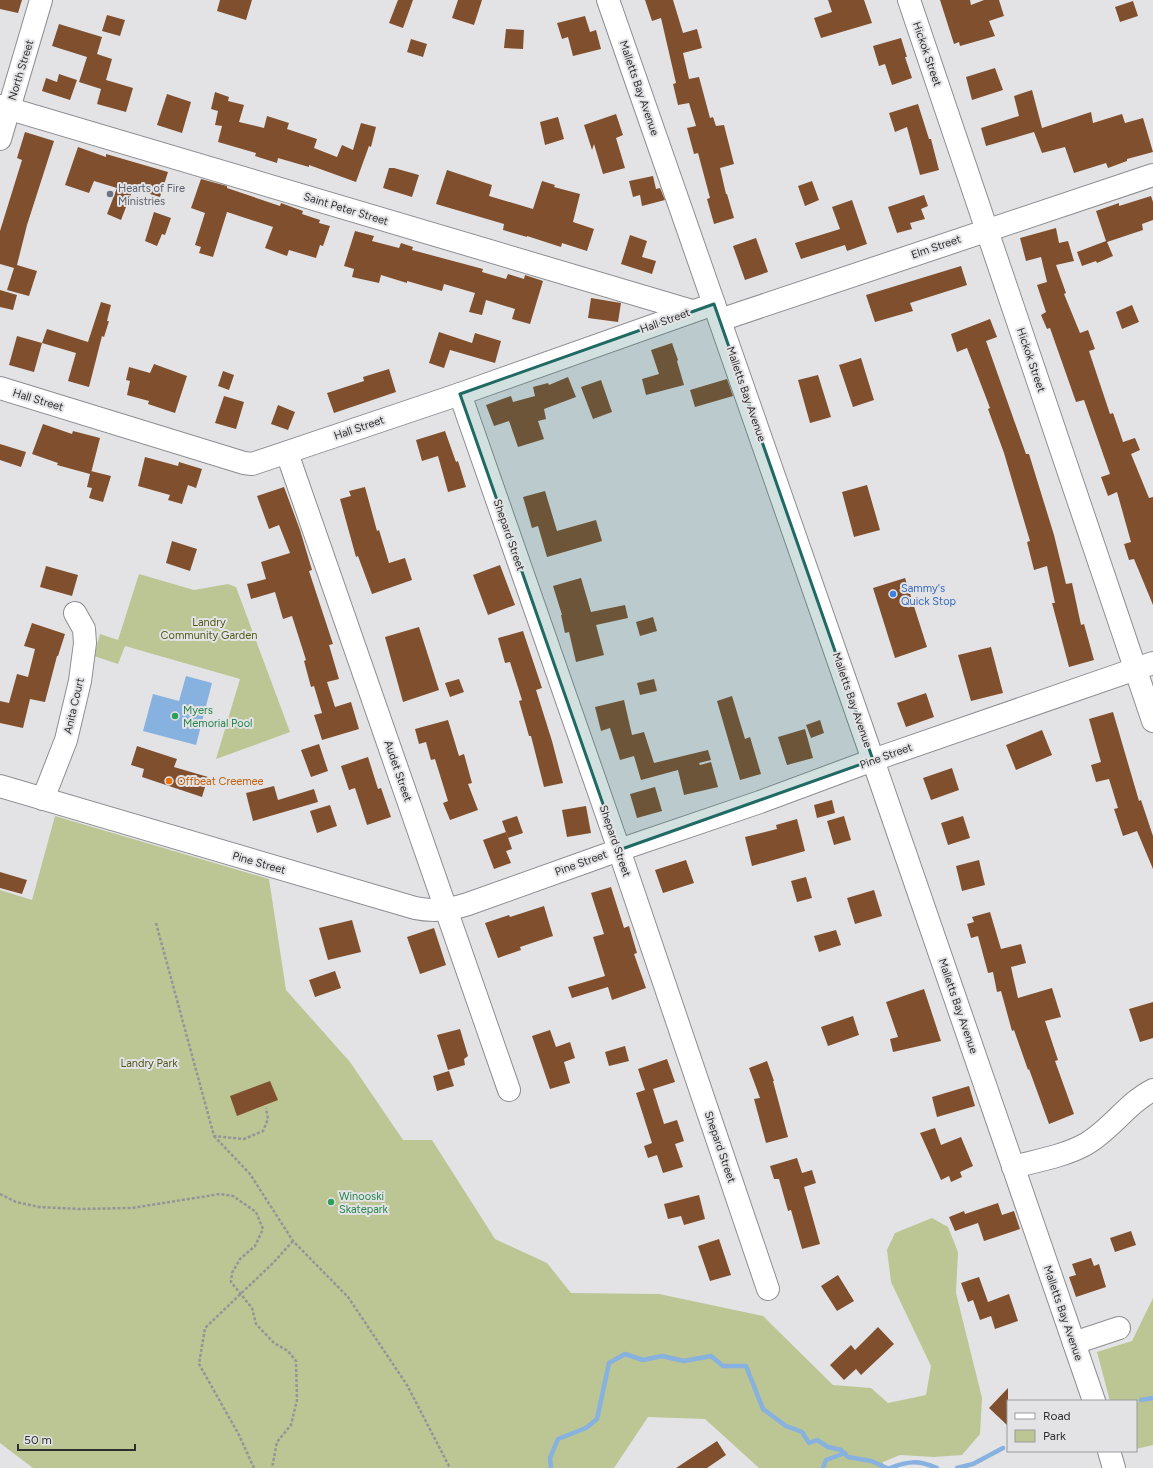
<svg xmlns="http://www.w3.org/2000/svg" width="1153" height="1468" font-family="Figtree,sans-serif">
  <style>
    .green { fill: #bcc594 }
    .water { fill: #87b1df }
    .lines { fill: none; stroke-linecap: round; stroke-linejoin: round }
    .stream { stroke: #87b1df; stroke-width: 4.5 }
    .building { fill: #80502e }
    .minor-casing { stroke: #8d8e91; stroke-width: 24 }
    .path { stroke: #959597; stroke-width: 2.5; stroke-dasharray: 3 2; stroke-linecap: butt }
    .minor { stroke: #fff; stroke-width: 22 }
    .marked { fill: #206a64; fill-opacity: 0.2; stroke: #206a64; stroke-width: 3; stroke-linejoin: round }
    .worship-dot { fill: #6b7280; stroke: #e3e3e6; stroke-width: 1.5 }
    .shop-dot { fill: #3f7fe0; stroke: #e3e3e6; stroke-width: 1.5 }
    .leisure-dot { fill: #2e9e5b; stroke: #e3e3e6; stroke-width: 1.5 }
    .food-dot { fill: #e8710a; stroke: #e3e3e6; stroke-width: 1.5 }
    .labels { text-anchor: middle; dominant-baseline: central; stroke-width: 4; stroke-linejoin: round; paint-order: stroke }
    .street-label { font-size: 11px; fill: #2e2e2f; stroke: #e3e3e6 }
    .worship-label { font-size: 11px; fill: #5b616d; stroke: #e3e3e6; text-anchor: start }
    .shop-label { font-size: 11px; fill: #366cbe; stroke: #e3e3e6; text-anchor: start }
    .park-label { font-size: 11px; fill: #505917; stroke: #e3e3e6 }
    .leisure-label { font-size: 11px; fill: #27864d; stroke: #e3e3e6; text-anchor: start }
    .food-label { font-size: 11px; fill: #c56008; stroke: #e3e3e6; text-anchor: start }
  </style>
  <rect width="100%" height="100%" fill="#e3e3e6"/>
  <g class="green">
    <polygon points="139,574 194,590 228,584 236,587 290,732 216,759 240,679 125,646 118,664 94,656 100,634 118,640"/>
    <polygon points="55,816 269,879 286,990 350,1062 403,1140 432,1140 495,1239 547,1263 571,1293 659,1294 763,1316 833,1385 871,1388 888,1403 926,1395 931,1366 891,1282 887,1250 895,1233 932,1218 948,1227 958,1252 956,1293 982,1398 980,1434 962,1455 934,1457 900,1455 883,1462 882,1468 759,1468 705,1419 648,1417 614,1468 33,1468 0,1443 0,890 32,900"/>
    <polygon points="1153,1298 1153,1445 1136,1449 1136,1401 1110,1401 1097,1352 1132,1341"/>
  </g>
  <polygon class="water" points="186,676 212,683 196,745 143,731 153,694 179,701"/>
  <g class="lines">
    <g class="stream">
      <polyline points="1141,1400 1153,1398"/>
      <polyline points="551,1468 550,1458 558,1439 586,1428 597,1419 609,1363 625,1354 643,1360 662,1356 684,1361 711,1356 723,1366 746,1366 763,1409 786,1426 802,1432 809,1443 817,1440 828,1447 841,1450 848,1457 871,1461 887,1468"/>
      <polyline points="823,1468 826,1460 845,1453"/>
      <path d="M890 1468C908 1461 918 1460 937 1468"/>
      <polyline points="957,1468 973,1464 1003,1448"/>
    </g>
  </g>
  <g class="building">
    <polygon points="0,0 22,0 18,13 0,9"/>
    <polygon points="220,0 252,0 246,20 217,11"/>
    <polygon points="398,0 413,0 403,28 389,23"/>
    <polygon points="458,0 482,0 474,25 452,18"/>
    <polygon points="645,0 673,0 683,33 697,29 702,48 683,53 689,79 699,77 710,118 713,117 716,126 724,125 734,164 720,168 726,194 727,194 734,218 714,224 707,199 710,198 698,153 694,154 687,128 696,126 689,103 678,105 673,84 676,83 661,18 652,21"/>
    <polygon points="828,0 864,0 872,23 821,38 814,18 832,12"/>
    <polygon points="940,0 970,0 971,5 984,0 999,0 1004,16 989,21 995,36 960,46 959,42 954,44"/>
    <polygon points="1133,1 1138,16 1120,22 1115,7"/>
    <polygon points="107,15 125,20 120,36 102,31"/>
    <polygon points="585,16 590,32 596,30 601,49 573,56 568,37 562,39 557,23"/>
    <polygon points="59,24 102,37 97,54 112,59 106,80 133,88 126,112 97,104 101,89 79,82 87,57 52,46"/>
    <polygon points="506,29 524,30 523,49 504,48"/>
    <polygon points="901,38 907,57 905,57 912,78 892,85 885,64 879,66 873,46"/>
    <polygon points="411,39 427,44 423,57 407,52"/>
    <polygon points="995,68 1003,90 972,100 966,77"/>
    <polygon points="59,74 77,80 70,100 42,91 46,78 57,82"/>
    <polygon points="1032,90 1042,128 1091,112 1093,123 1122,114 1125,123 1143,118 1153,152 1127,159 1127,161 1108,168 1106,163 1074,173 1065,147 1042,153 1034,132 986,146 981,128 1019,116 1014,96"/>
    <polygon points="215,92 229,97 228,101 244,105 239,122 264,128 267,116 289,123 287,129 317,139 314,148 337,157 342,145 353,150 361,123 376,127 371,147 369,146 356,182 309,165 309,167 278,158 277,163 255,156 256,153 218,142 222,126 215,125 218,111 211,109"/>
    <polygon points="167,94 191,102 182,133 157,125"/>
    <polygon points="918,104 929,139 931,139 939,170 920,175 907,127 895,132 889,113"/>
    <polygon points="616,114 623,135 616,138 625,168 603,174 594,144 592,150 584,125"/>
    <polygon points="558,117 564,139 545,145 540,122"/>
    <polygon points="25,132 54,141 27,225 17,265 37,271 29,296 7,290 14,268 0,264 0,231 22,160 17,158"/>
    <polygon points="78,147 106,157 106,154 168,172 160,197 133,189 121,220 107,214 117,188 94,181 89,193 65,185"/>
    <polygon points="389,168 394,168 419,175 412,197 383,188"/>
    <polygon points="447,170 492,185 489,196 533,209 542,181 555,185 554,187 580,194 573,222 594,229 587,251 562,243 561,247 527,236 527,237 503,230 504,224 436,204"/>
    <polygon points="653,176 656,189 660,188 665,200 642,206 640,195 633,197 629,181"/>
    <polygon points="201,179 227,186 227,188 280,206 281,203 303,211 302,214 320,220 319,223 330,226 323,246 320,245 316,258 289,250 287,256 265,248 273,227 227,212 213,257 199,253 201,247 195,245 205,213 191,208"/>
    <polygon points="812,181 819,200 805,206 798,186"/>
    <polygon points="924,195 928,206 921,209 925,219 910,223 912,229 897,233 888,207"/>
    <polygon points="1151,196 1153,202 1153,220 1142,224 1143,230 1107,242 1113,256 1097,263 1096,261 1082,266 1077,252 1106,241 1096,211 1119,203 1119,206"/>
    <polygon points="852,200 867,244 847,251 845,245 801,259 795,243 840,229 832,207"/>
    <polygon points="154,212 171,218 165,235 162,234 157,246 145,241"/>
    <polygon points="1056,228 1059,243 1068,241 1074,261 1056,265 1066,293 1064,294 1080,333 1088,330 1095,349 1089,351 1110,414 1113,413 1123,442 1135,438 1140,450 1131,454 1149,498 1153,497 1153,605 1134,559 1129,560 1124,544 1131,542 1117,492 1108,496 1101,477 1110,474 1084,400 1076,402 1050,328 1047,329 1041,315 1046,312 1037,285 1047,282 1041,257 1026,261 1020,238"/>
    <polygon points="355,231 374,236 372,241 399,248 401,243 413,247 412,250 483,269 482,272 506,279 508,274 524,279 525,275 543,281 530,324 512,319 515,309 486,300 482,315 469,312 475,293 444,284 442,291 407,281 407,283 381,275 379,283 352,277 354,269 344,266"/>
    <polygon points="630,235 647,241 642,257 656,261 652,274 621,264"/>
    <polygon points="756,238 768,272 745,280 733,246"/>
    <polygon points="961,266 967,285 910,303 913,311 875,322 866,295"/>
    <polygon points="0,290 17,295 13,310 0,307"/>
    <polygon points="591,298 621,303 618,322 588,318"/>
    <polygon points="101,302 111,305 107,321 109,321 104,337 102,336 89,387 68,381 76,353 42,343 47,329 88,342"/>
    <polygon points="1132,305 1139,322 1122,329 1116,312"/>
    <polygon points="990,319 997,337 986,341 1026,454 1029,454 1054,535 1066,584 1072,583 1081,625 1084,624 1094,660 1069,667 1052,603 1055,603 1047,566 1034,570 1027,542 1030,541 1004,453 988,409 990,408 967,348 957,352 951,334"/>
    <polygon points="439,332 472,343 475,333 501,341 495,363 450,350 444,368 429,363"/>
    <polygon points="17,336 42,343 34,372 9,365"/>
    <polygon points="672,343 678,360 677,361 684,385 646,395 642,379 659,374 651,350"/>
    <polygon points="861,358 874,400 853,407 839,365"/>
    <polygon points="154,364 187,376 175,413 148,404 149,401 127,395 130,381 126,380 129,367 150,373"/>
    <polygon points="389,369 396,392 334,413 327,393 364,381 363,377"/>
    <polygon points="223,371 234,375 229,390 218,386"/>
    <polygon points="818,375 831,417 810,423 798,380"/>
    <polygon points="568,377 576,397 544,409 546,419 538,421 544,439 518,447 509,421 494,426 486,405 511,396 513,402 535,396 533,387 548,383 549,385"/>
    <polygon points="727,379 733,396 695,407 690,390"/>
    <polygon points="601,380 612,412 593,419 581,387"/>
    <polygon points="224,396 244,402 236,429 215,423"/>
    <polygon points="278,405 295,412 288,430 271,424"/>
    <polygon points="43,424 72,434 73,431 100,438 91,473 91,471 111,476 103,502 89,498 92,488 87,487 90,474 57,465 58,463 32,454"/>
    <polygon points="445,431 456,462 458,461 466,487 448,492 438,456 422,461 416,440"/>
    <polygon points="0,444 26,452 21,467 0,460"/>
    <polygon points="145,457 178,466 179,462 202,469 196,488 188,485 182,504 168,500 170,495 138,486"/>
    <polygon points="867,485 880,530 854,537 842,492"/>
    <polygon points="284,487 300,530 312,570 309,571 333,644 329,645 339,679 327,682 335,707 351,702 359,729 322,740 314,715 322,713 314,686 311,687 304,661 306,660 292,616 283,619 275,592 251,599 247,584 266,579 261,562 290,553 279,525 269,529 257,496"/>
    <polygon points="365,487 377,531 379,530 389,563 405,558 412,580 372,594 358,556 356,557 340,499 351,496 349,491"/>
    <polygon points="545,491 557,531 596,520 602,541 547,557 538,526 532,528 523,497"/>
    <polygon points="172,541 197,549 190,571 166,563"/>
    <polygon points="500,565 515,605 488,615 473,575"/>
    <polygon points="46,566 78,575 72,596 40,587"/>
    <polygon points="581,578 591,612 625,605 628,618 596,625 604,655 576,662 569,632 565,633 561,615 562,615 553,586"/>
    <polygon points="905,578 927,647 895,658 873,588"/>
    <polygon points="653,617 657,631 640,636 636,622"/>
    <polygon points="32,623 65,634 58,656 57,656 45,702 30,699 23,728 0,723 0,701 9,703 17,674 28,677 35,649 24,646"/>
    <polygon points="419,627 439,690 403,702 385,637"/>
    <polygon points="523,631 542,688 536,690 552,741 563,783 544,787 531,736 529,736 519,701 522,700 510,662 505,663 498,638"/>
    <polygon points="991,647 1003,693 971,701 958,655"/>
    <polygon points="459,679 464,692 450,697 445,683"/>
    <polygon points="654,679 657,691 640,695 637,683"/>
    <polygon points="926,693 934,717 906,727 897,703"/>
    <polygon points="732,696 745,739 750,737 761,774 740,780 717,701"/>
    <polygon points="624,700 632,735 644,732 654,763 708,750 711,760 699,763 700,765 711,762 718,787 684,795 678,770 641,780 634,756 620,760 610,728 601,731 595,707"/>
    <polygon points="1113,712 1139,801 1141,800 1153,836 1153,869 1137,831 1123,836 1114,809 1118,808 1109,779 1096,782 1091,765 1101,762 1089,719"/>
    <polygon points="448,720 459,756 464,754 472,783 468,784 478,810 450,820 443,803 448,801 435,759 431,760 426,742 419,744 415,729"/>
    <polygon points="820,720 824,733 811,738 806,725"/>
    <polygon points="805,729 813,758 787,765 778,737"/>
    <polygon points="1042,730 1052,755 1016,770 1006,745"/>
    <polygon points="319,744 328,771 311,777 301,750"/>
    <polygon points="137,746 177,759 174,767 208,777 202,797 142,777 144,769 131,765"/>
    <polygon points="368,757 378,789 381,788 391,817 367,825 355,788 349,790 341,766"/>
    <polygon points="952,768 959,790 931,800 923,778"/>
    <polygon points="274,786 278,800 314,789 318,802 253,821 246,793"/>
    <polygon points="655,787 662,811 637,818 630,794"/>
    <polygon points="832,800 835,813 817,818 814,805"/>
    <polygon points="330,805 337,826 317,833 310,811"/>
    <polygon points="586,806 591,833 567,837 562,810"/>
    <polygon points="517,816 523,833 508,838 502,821"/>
    <polygon points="844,816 851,840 834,845 827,821"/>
    <polygon points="963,816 970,838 948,845 941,823"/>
    <polygon points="797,819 805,851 752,866 745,837 777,829 776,825"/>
    <polygon points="506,832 512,849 506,851 511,863 494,869 483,840"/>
    <polygon points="686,860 694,883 663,893 655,870"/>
    <polygon points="979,860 985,885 962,891 956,866"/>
    <polygon points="0,872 27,880 22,894 0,888"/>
    <polygon points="806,877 812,898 797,902 791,881"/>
    <polygon points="611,887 624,928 629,926 637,953 634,954 646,988 612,1000 608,987 572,998 568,987 605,976 593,937 604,934 591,893"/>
    <polygon points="874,890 882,916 855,924 847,898"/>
    <polygon points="544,906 553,936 520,947 521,950 498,958 485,923 509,915 510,917"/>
    <polygon points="990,912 1001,949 1021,944 1026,963 1011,967 1018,998 1052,988 1061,1017 1045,1021 1058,1060 1055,1061 1074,1114 1049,1124 1029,1069 1028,1070 1014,1030 1012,1031 1001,991 997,992 993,972 988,973 978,936 971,938 967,924 974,922 972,917"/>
    <polygon points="352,920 361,952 328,960 319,928"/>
    <polygon points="434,928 446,965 420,974 407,937"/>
    <polygon points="836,930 841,945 819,952 814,936"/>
    <polygon points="335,971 341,988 315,997 309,980"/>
    <polygon points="924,989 941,1041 893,1052 890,1039 898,1037 886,1002"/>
    <polygon points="1153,1002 1153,1038 1140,1042 1129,1009"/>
    <polygon points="853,1016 859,1035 828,1046 821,1027"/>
    <polygon points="460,1029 468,1056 464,1059 465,1065 448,1070 437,1035"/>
    <polygon points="550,1030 556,1047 570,1042 575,1058 564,1062 570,1083 550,1089 532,1036"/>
    <polygon points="625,1046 629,1061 609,1066 605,1052"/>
    <polygon points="667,1059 675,1082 653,1089 664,1124 677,1120 684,1141 675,1144 683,1167 663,1173 657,1155 648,1158 644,1146 652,1143 636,1093 645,1090 638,1069"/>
    <polygon points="767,1061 774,1081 773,1081 788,1137 766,1143 754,1099 760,1098 749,1068"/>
    <polygon points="449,1071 454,1086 437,1091 433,1076"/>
    <polygon points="270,1081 278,1100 237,1116 230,1096"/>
    <polygon points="969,1086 975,1106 937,1117 932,1097"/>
    <polygon points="935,1128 941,1145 961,1137 973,1166 960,1172 962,1177 951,1182 949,1176 941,1180 920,1133"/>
    <polygon points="797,1158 802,1173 812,1170 816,1183 804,1187 820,1244 802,1249 791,1210 788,1211 779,1179 774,1179 770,1166"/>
    <polygon points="699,1195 705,1219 684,1225 681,1216 668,1219 664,1204"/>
    <polygon points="998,1203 1002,1215 1014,1211 1020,1229 984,1241 978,1223 955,1231 949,1217 964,1211 965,1214"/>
    <polygon points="1131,1231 1136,1245 1115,1252 1110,1238"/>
    <polygon points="719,1239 731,1275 710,1281 698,1246"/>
    <polygon points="1091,1258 1094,1266 1099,1264 1106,1287 1076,1297 1069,1277 1076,1275 1072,1264"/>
    <polygon points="838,1275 854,1301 837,1311 821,1286"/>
    <polygon points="979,1277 988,1302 1009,1294 1018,1321 995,1329 991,1316 980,1320 973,1300 968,1302 961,1283"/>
    <polygon points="878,1327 894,1344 861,1375 856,1369 844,1380 830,1365 851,1345 855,1350"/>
    <polygon points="1008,1388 1008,1426 989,1408"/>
    <polygon points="717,1441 726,1455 707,1468 676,1468"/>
  </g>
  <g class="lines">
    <g class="minor-casing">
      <g id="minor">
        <polyline points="608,0 873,760 1094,1401"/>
        <polyline points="909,0 1153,721"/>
        <polyline points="0,106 692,311"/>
        <polyline points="0,139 41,0"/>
        <polyline points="720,320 1153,175"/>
        <polyline points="0,388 244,463 252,464 460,394 714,304"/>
        <polyline points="460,394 615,838 768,1289"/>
        <polyline points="287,453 509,1090"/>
        <path d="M0 786 415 908C434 912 450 910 468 904L619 850 760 802 873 760 1153 663"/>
        <polyline points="43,799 66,740 80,681 85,643 84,629 75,613"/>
        <path d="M1013 1167C1036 1161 1065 1156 1086 1144 1111 1130 1127 1103 1153 1090"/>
        <polyline points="1074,1343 1119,1328"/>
        <polyline points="1109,1451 1114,1468"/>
      </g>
    </g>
    <g class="path">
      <polyline points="156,923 214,1136 244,1139 263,1131 268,1119 266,1108"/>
      <polyline points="214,1136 250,1174 293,1241 348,1297 407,1385 450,1468"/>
      <polyline points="0,1194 16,1202 39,1207 80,1209 132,1208 220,1194 233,1196 256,1212 263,1229 255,1246 240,1259 232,1273 231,1282 252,1308 256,1324 274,1343 288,1351 296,1361 297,1400 291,1425 277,1442 272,1468"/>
      <polyline points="254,1468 239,1435 199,1364 205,1328 273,1263 293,1241"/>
    </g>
    <use href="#minor" class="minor"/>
  </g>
  <path class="marked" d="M714 304 873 760 619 850 460 394Z"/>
  <circle class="worship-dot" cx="110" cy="194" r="4"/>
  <circle class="shop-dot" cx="893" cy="594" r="4"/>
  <g class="leisure-dot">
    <circle cx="175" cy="716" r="4"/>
    <circle cx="331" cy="1202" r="4"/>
  </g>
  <circle class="food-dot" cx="169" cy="781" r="4"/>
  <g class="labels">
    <g class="street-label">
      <text transform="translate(927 54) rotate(71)">Hickok Street</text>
      <text transform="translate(21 70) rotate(-73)">North Street</text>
      <text transform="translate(639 88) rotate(71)">Malletts Bay Avenue</text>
      <text transform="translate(346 209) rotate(17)">Saint Peter Street</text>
      <text transform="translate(936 247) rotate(-19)">Elm Street</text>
      <text transform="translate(665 321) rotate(-20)">Hall Street</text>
      <text transform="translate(1031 360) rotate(71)">Hickok Street</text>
      <text transform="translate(746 394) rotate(71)">Malletts Bay Avenue</text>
      <text transform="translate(38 400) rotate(17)">Hall Street</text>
      <text transform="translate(359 428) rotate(-19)">Hall Street</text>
      <text transform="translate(509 535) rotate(71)">Shepard Street</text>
      <text transform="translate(852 700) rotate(71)">Malletts Bay Avenue</text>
      <text transform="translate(74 706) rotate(-77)">Anita Court</text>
      <text transform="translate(886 756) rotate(-20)">Pine Street</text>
      <text transform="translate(398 771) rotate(71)">Audet Street</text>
      <text transform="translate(615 841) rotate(71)">Shepard Street</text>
      <text transform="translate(259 863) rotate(16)">Pine Street</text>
      <text transform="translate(581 863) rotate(-20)">Pine Street</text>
      <text transform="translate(958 1006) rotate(71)">Malletts Bay Avenue</text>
      <text transform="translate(720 1147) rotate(71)">Shepard Street</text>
      <text transform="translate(1063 1313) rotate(71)">Malletts Bay Avenue</text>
    </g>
    <g class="worship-label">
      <text x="118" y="188">Hearts of Fire<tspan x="118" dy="13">Ministries</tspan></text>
    </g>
    <g class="shop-label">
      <text x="901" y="588">Sammy's<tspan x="901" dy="13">Quick Stop</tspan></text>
    </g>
    <g class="park-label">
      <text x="209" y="622">Landry<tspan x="209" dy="13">Community Garden</tspan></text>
      <text x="149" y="1063">Landry Park</text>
    </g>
    <g class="leisure-label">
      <text x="183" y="710">Myers<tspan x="183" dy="13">Memorial Pool</tspan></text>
      <text x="339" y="1196">Winooski<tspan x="339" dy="13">Skatepark</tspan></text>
    </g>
    <g class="food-label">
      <text x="177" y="781">Offbeat Creemee</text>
    </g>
  </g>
  <rect x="1007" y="1400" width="130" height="52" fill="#e3e3e6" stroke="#9b9b9d"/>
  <rect x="1015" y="1413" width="20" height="6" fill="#ffffff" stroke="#9b9b9d"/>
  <text x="1043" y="1420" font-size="12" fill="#2e2e2f">Road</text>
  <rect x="1015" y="1430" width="20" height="12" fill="#bcc594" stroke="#9b9b9d"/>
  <text x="1043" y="1440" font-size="12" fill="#2e2e2f">Park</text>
  <path d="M18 1444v6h117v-6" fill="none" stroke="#2e2e2f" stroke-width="2"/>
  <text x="24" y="1444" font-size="12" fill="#2e2e2f" stroke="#e3e3e6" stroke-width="3" paint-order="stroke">50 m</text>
</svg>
